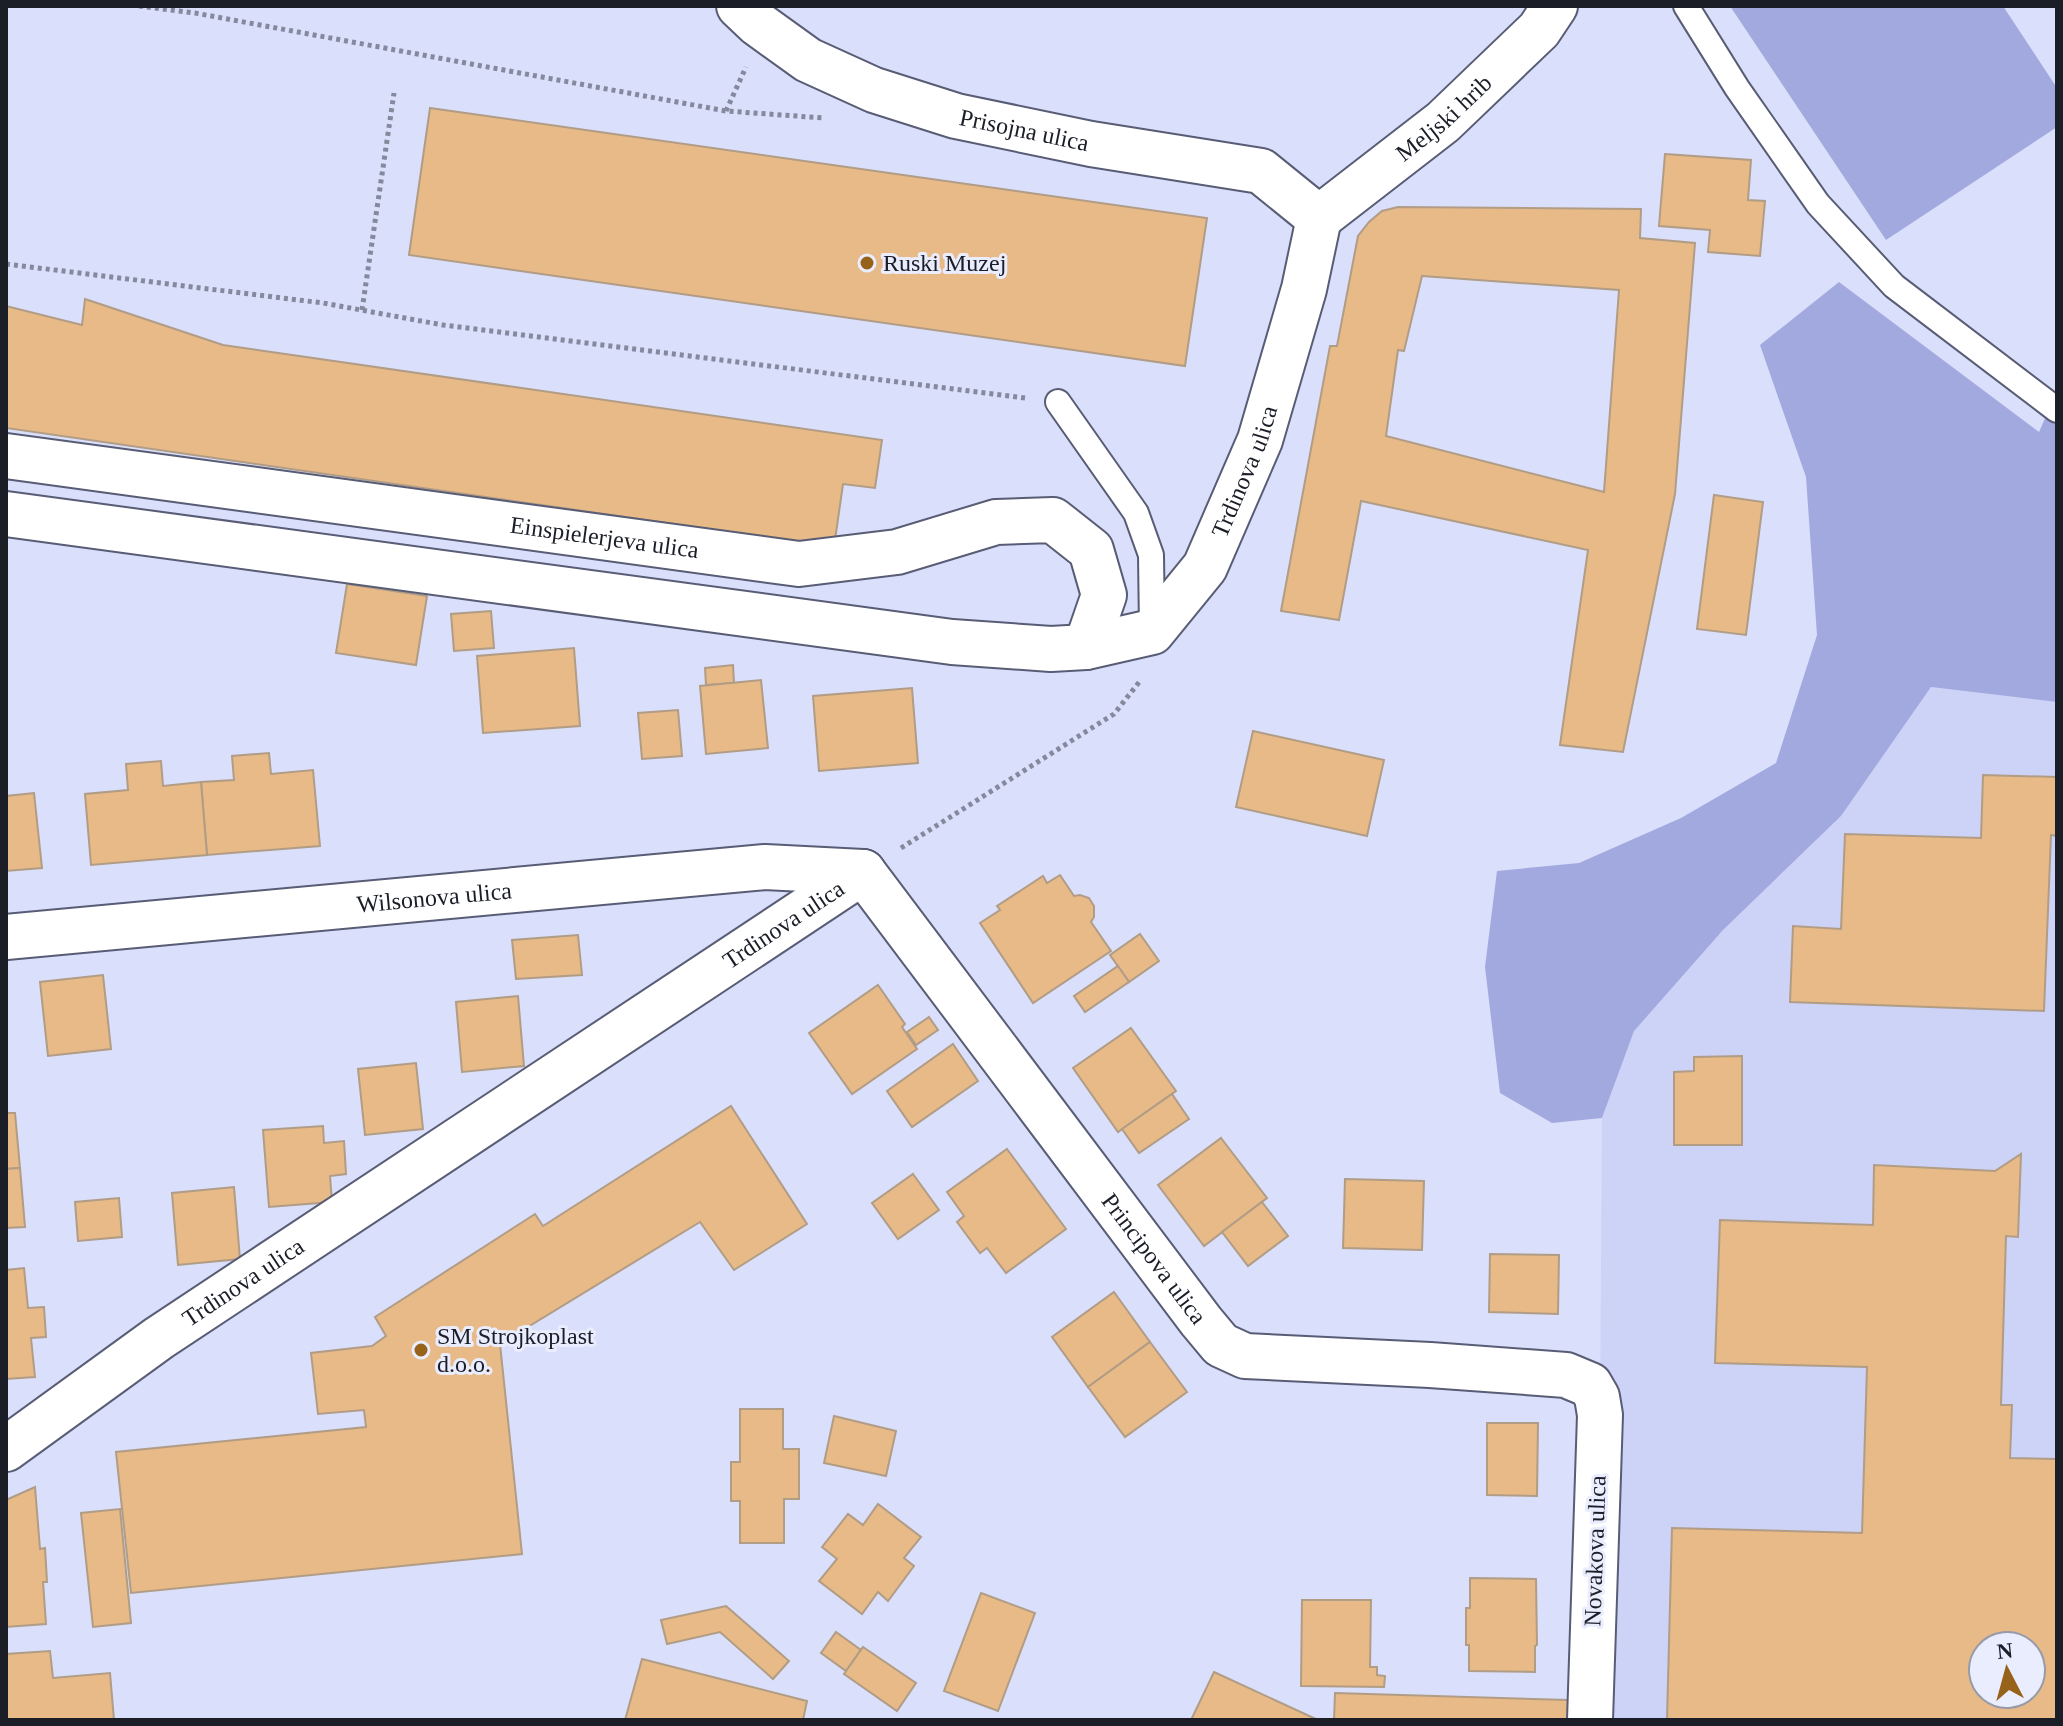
<svg xmlns="http://www.w3.org/2000/svg" width="2063" height="1726" font-family="'Times New Roman',serif">
  <style>
    .built { fill: #cdd3f6; fill-rule: evenodd }
    .green { fill: #a2a9df }
    .building { fill: #e7ba87; stroke: #b19c86; stroke-width: 2; fill-rule: evenodd }
    .lines { fill: none; stroke-linecap: round; stroke-linejoin: round }
    .service-casing { stroke: #585c74; stroke-width: 28 }
    .minor-casing { stroke: #585c74; stroke-width: 48 }
    .path { stroke: #85899d; stroke-width: 5; stroke-dasharray: 4 4; stroke-linecap: butt }
    .service { stroke: #fff; stroke-width: 24 }
    .minor { stroke: #fff; stroke-width: 44 }
    .poi-dot { fill: #976219; stroke: #eaedfe; stroke-width: 3 }
    .labels { text-anchor: middle; dominant-baseline: central; stroke-width: 6; stroke-linejoin: round; paint-order: stroke }
    .street-label { font-size: 24px; fill: #1b1d27; stroke: #eaedfe }
    .poi-label { font-size: 24px; fill: #1b1d27; stroke: #eaedfe; text-anchor: start }
  </style>
  <rect width="100%" height="100%" fill="#dadffb"/>
  <path class="built" d="M1931 687 2057 702V1720H1598L1602 1118 1633 1031 1723 930 1841 816ZM1983 1646H2031V1694H1983Z"/>
  <g class="green">
    <polygon points="1730,6 2003,6 2057,88 2057,127 1886,240"/>
    <polygon points="1839,282 2039,432 2057,391 2057,702 1931,687 1841,816 1723,930 1634,1031 1602,1118 1552,1123 1500,1093 1485,967 1497,871 1579,863 1681,818 1776,763 1817,635 1806,477 1760,345"/>
  </g>
  <g class="building">
    <polygon points="430,108 1207,218 1185,366 409,255"/>
    <polygon points="1665,154 1751,160 1748,200 1765,201 1760,256 1708,252 1710,230 1659,226"/>
    <path d="M1398 207 1641 209 1640 238 1695 243 1675 494 1623 752 1560 745 1588 550 1361 501 1339 620 1281 611 1330 346H1337L1358 236 1369 222 1382 211ZM1422 276 1619 290 1604 492 1386 436 1398 350 1404 351Z"/>
    <polygon points="85,299 223,345 882,440 875,488 843,484 834,547 6,428 6,306 82,325"/>
    <polygon points="1714,495 1763,502 1746,635 1697,629"/>
    <polygon points="347,584 427,596 416,665 336,653"/>
    <polygon points="491,611 494,648 454,651 451,614"/>
    <polygon points="574,648 580,726 483,733 477,656"/>
    <polygon points="733,665 734,683 706,685 705,668"/>
    <polygon points="761,680 768,748 706,754 700,686"/>
    <polygon points="912,688 918,763 819,771 813,696"/>
    <polygon points="678,710 682,756 642,759 638,713"/>
    <polygon points="1253,731 1384,760 1367,836 1236,807"/>
    <polygon points="269,753 271,774 313,770 320,846 207,855 201,782 234,780 232,756"/>
    <polygon points="161,761 163,786 201,782 207,855 91,865 85,794 128,790 126,764"/>
    <polygon points="1983,775 2057,777 2057,836 2051,835 2044,1011 1790,1002 1793,926 1841,929 1845,834 1981,838"/>
    <polygon points="34,793 42,868 6,871 6,796"/>
    <polygon points="1060,875 1074,896 1080,895 1089,898 1094,906 1094,917 1091,922 1111,951 1033,1003 980,923 1000,910 997,906 1043,876 1047,883"/>
    <polygon points="1140,934 1159,961 1129,982 1110,955"/>
    <polygon points="578,935 582,975 516,979 512,940"/>
    <polygon points="1118,966 1129,982 1085,1012 1074,996"/>
    <polygon points="103,975 111,1049 48,1056 40,982"/>
    <polygon points="878,985 905,1024 902,1027 917,1049 852,1094 809,1033"/>
    <polygon points="518,996 524,1066 462,1072 456,1002"/>
    <polygon points="929,1017 938,1030 916,1045 907,1032"/>
    <polygon points="1131,1028 1176,1091 1118,1132 1073,1068"/>
    <polygon points="953,1044 978,1081 912,1127 887,1091"/>
    <polygon points="1742,1056 1742,1145 1674,1145 1674,1072 1694,1071 1694,1057"/>
    <polygon points="416,1063 423,1129 365,1135 358,1069"/>
    <polygon points="1172,1094 1189,1119 1139,1153 1122,1129"/>
    <polygon points="731,1106 807,1224 734,1270 700,1222 500,1344 522,1554 131,1593 116,1452 366,1427 364,1410 318,1414 311,1353 372,1346 386,1336 375,1317 535,1214 543,1226"/>
    <polygon points="6,1113 15,1113 20,1168 6,1169"/>
    <polygon points="323,1126 324,1143 344,1141 346,1174 330,1176 332,1202 269,1207 263,1130"/>
    <polygon points="1221,1138 1267,1198 1204,1246 1158,1185"/>
    <polygon points="1007,1149 1066,1229 1006,1273 987,1248 980,1253 957,1222 964,1216 947,1192"/>
    <path d="M2021 1154 2018 1237 2006 1236 2001 1405H2012L2010 1458 2057 1459V1720H1667L1672 1528 1862 1533 1867 1367 1715 1363 1720 1220 1873 1225 1874 1165 1995 1171ZM1983 1646H2031V1694H1983Z"/>
    <polygon points="20,1168 25,1227 6,1228 6,1169"/>
    <polygon points="913,1174 939,1210 898,1239 872,1203"/>
    <polygon points="1345,1179 1424,1181 1422,1250 1343,1248"/>
    <polygon points="234,1187 240,1259 178,1265 172,1193"/>
    <polygon points="119,1198 122,1237 78,1241 75,1202"/>
    <polygon points="1262,1202 1288,1236 1248,1266 1222,1232"/>
    <polygon points="1490,1254 1559,1255 1558,1314 1489,1312"/>
    <polygon points="24,1268 28,1308 44,1307 46,1337 31,1338 35,1377 6,1379 6,1270"/>
    <polygon points="1114,1292 1150,1342 1088,1387 1052,1337"/>
    <polygon points="1150,1342 1187,1392 1125,1437 1088,1387"/>
    <polygon points="740,1409 783,1409 783,1449 799,1449 799,1499 784,1499 784,1543 740,1543 740,1501 731,1501 731,1462 740,1462"/>
    <polygon points="834,1416 896,1431 886,1476 824,1463"/>
    <polygon points="1487,1423 1538,1423 1537,1496 1487,1495"/>
    <polygon points="35,1487 40,1549 45,1548 47,1582 43,1582 46,1624 6,1627 6,1500"/>
    <polygon points="878,1504 921,1537 904,1558 914,1566 888,1601 878,1592 862,1614 819,1581 837,1559 822,1547 848,1514 863,1525"/>
    <polygon points="120,1509 131,1623 93,1627 81,1513"/>
    <polygon points="1470,1578 1536,1579 1537,1645 1535,1646 1535,1672 1469,1671 1469,1645 1466,1645 1466,1608 1470,1608"/>
    <polygon points="981,1593 1035,1613 998,1711 944,1691"/>
    <polygon points="1302,1600 1371,1600 1370,1667 1377,1667 1377,1675 1385,1676 1384,1687 1301,1686"/>
    <polygon points="726,1606 789,1661 773,1679 720,1632 667,1644 661,1620"/>
    <polygon points="836,1632 861,1650 846,1671 821,1653"/>
    <polygon points="863,1647 916,1683 897,1711 844,1674"/>
    <polygon points="50,1651 53,1678 110,1673 114,1720 6,1720 6,1654"/>
    <polygon points="642,1659 807,1701 803,1720 625,1720"/>
    <polygon points="1214,1672 1318,1720 1191,1720"/>
    <polygon points="1335,1693 1568,1700 1568,1720 1334,1720"/>
  </g>
  <g class="lines">
    <g class="service-casing">
      <g id="service">
        <polyline points="1686,6 1737,88 1818,204 1894,286 2057,410"/>
        <polyline points="1058,402 1136,513 1151,555 1152,630"/>
      </g>
    </g>
    <g class="minor-casing">
      <g id="minor">
        <path id="s1" d="M739 6 758 24 808 60 874 90 956 116 1091 144 1261 171 1319 218"/>
        <path id="s2" d="M1319 218 1443 122 1539 30 1555 6"/>
        <path id="s3" d="M6 456 799 564 897 552 996 522 1053 520 1091 550 1104 595 1086 647"/>
        <path id="s4" d="M6 514 952 642 1051 649 1086 647 1152 632 1205 567 1260 440 1304 289 1319 218"/>
        <path id="s5" d="M863 872 1201 1321 1221 1345 1245 1356 1430 1365 1566 1375 1590 1385 1597 1397 1600 1415 1590 1720"/>
        <path id="s6" d="M6 937 765 867 863 872"/>
        <path id="s7" d="M6 1449 159 1338 863 872"/>
      </g>
    </g>
    <g class="path">
      <polyline points="139,6 195,13 726,111 824,118"/>
      <polyline points="726,111 746,67"/>
      <polyline points="6,264 323,303 443,325 1025,398"/>
      <polyline points="362,310 394,93"/>
      <polyline points="901,848 1114,714 1140,681"/>
    </g>
    <use href="#service" class="service"/>
    <use href="#minor" class="minor"/>
  </g>
  <g class="poi-dot">
    <circle cx="867" cy="263" r="8"/>
    <circle cx="421" cy="1350" r="8"/>
  </g>
  <g class="labels">
    <g class="street-label">
      <text stroke="none"><textPath href="#s2" startOffset="160">Meljski hrib</textPath></text>
      <text stroke="none"><textPath href="#s1" startOffset="316">Prisojna ulica</textPath></text>
      <text stroke="none"><textPath href="#s4" startOffset="1344">Trdinova ulica</textPath></text>
      <text stroke="none"><textPath href="#s3" startOffset="604">Einspielerjeva ulica</textPath></text>
      <text stroke="none"><textPath href="#s6" startOffset="430">Wilsonova ulica</textPath></text>
      <text stroke="none"><textPath href="#s7" startOffset="938">Trdinova ulica</textPath></text>
      <text stroke="none"><textPath href="#s5" startOffset="484">Principova ulica</textPath></text>
      <text stroke="none"><textPath href="#s7" startOffset="290">Trdinova ulica</textPath></text>
      <text transform="translate(1595 1551) rotate(-88)">Novakova ulica</text>
    </g>
    <g class="poi-label">
      <text x="883" y="263">Ruski Muzej</text>
      <text x="437" y="1336">SM Strojkoplast<tspan x="437" dy="28">d.o.o.</tspan></text>
    </g>
  </g>
  <rect width="2063" height="1726" fill="none" stroke="#1b1d27" stroke-width="16"/>
  <g transform="translate(2007 1670) rotate(354)"><circle r="38" fill="#eaedfe" stroke="#979aa8" stroke-width="2"/>
  <path d="M0-6L14 30L0 20L-14 30Z" fill="#976219"/>
  <text y="-12" font-size="22" font-weight="bold" text-anchor="middle" fill="#1b1d27">N</text>
  </g>
</svg>
